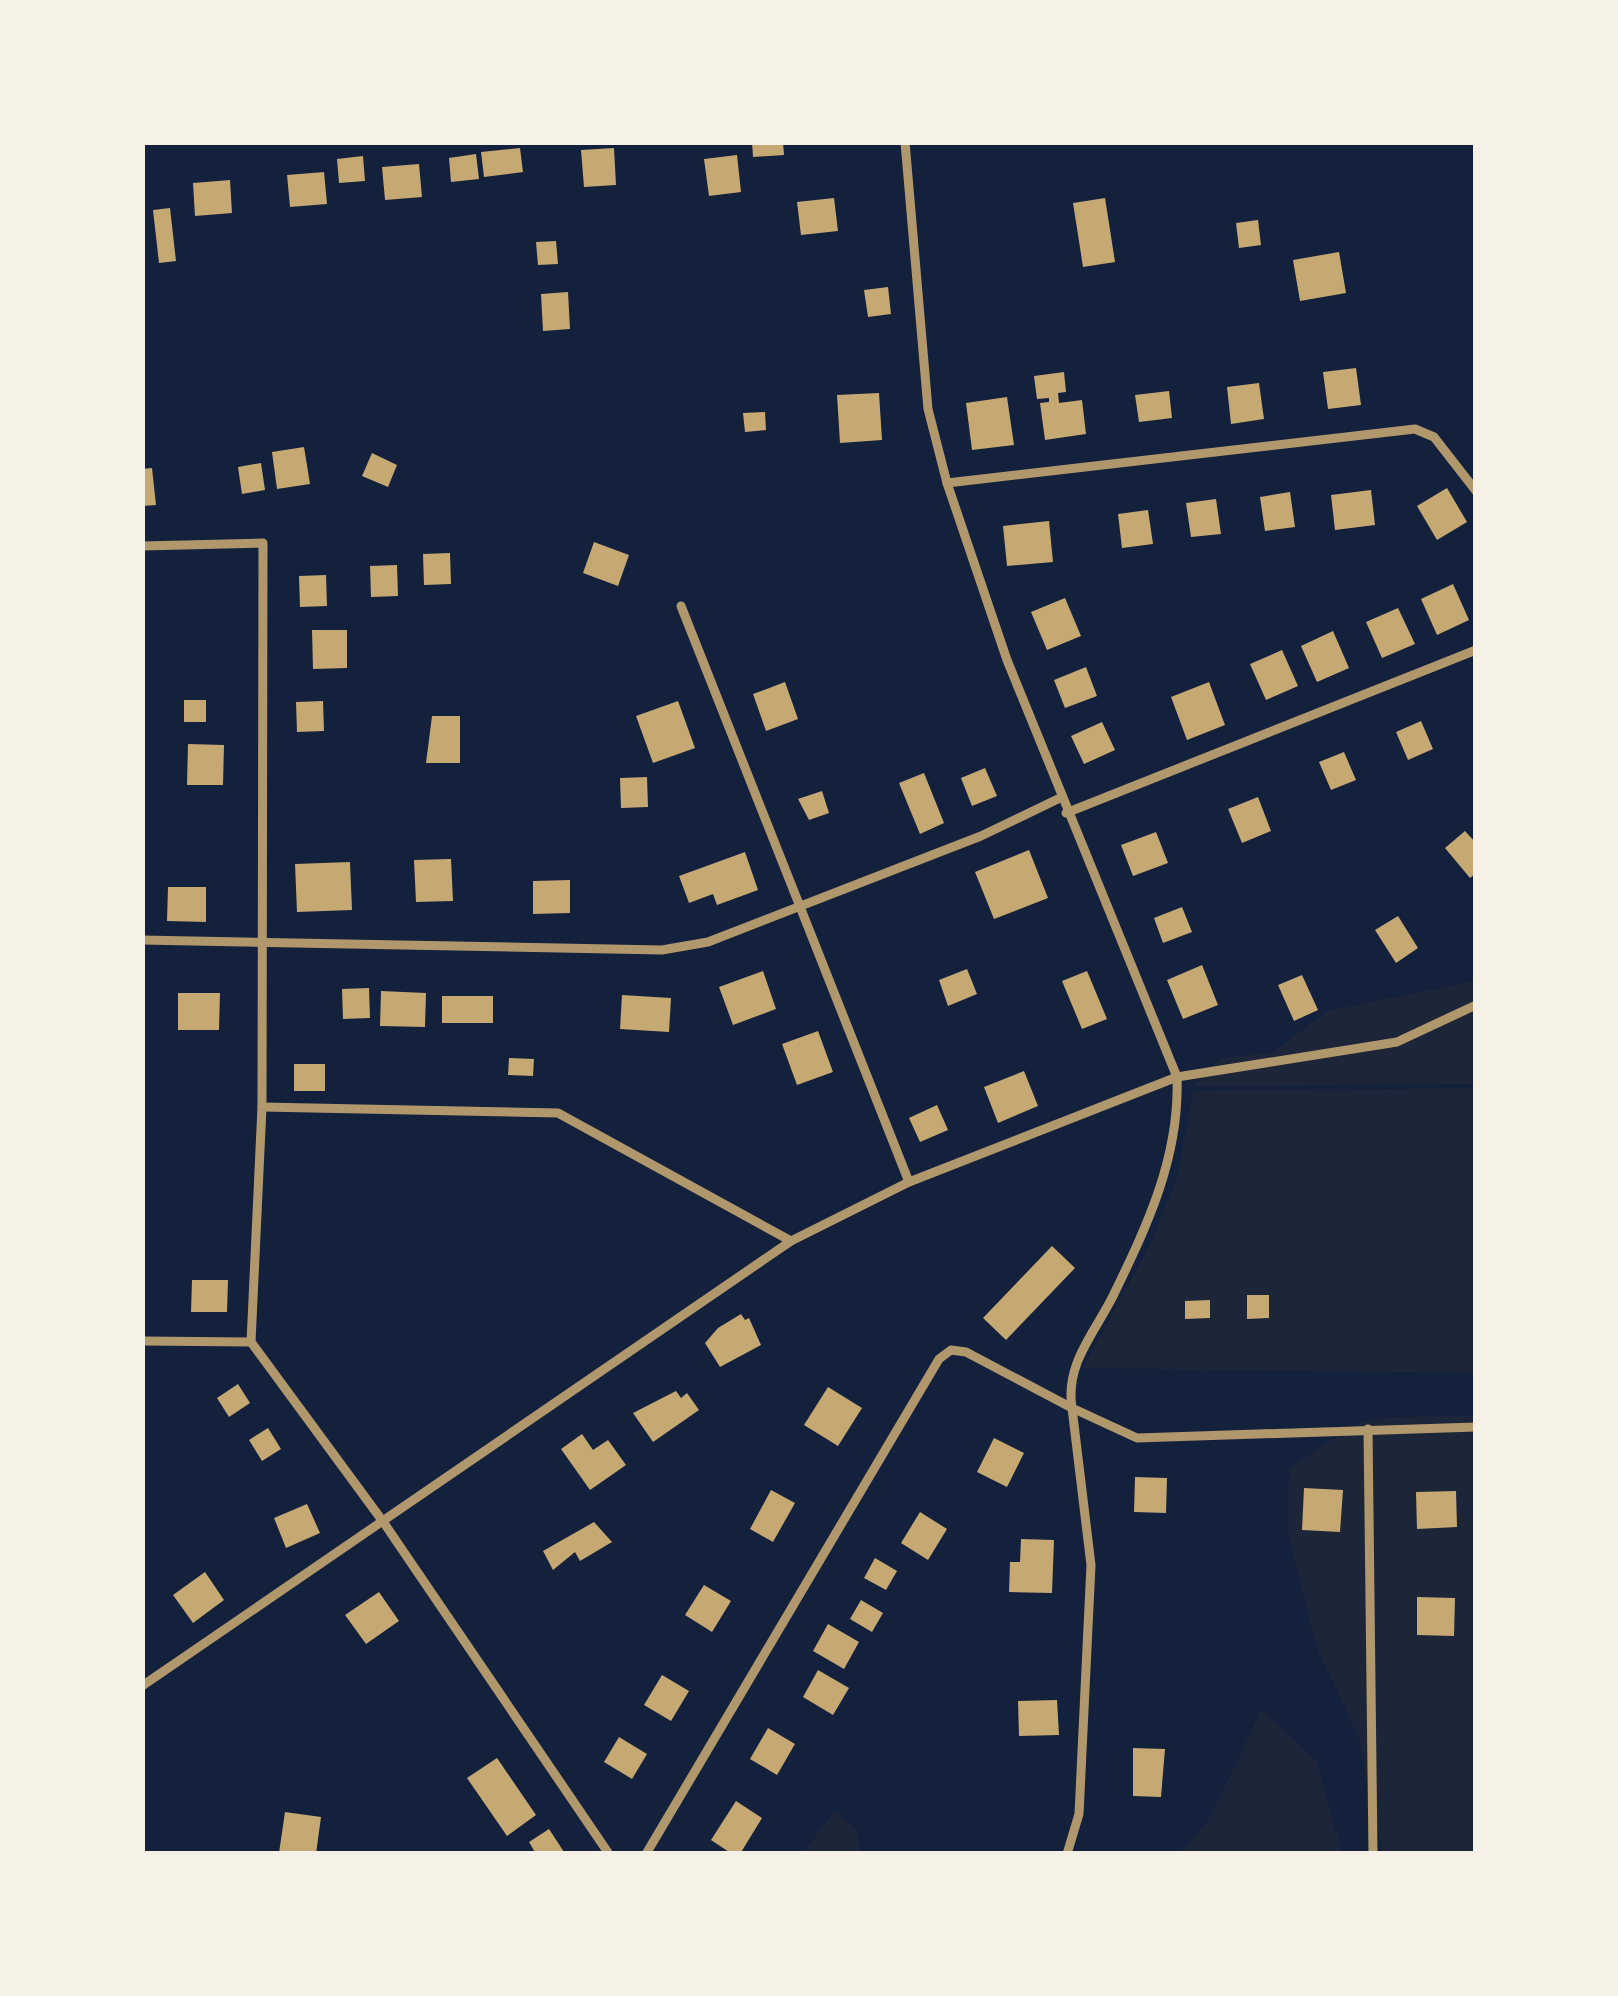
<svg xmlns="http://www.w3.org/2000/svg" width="1618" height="1996" font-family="Raleway,sans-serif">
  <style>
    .green { fill: #1d2539 }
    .building { fill: #c6a872 }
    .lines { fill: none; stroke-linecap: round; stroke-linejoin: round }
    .minor { stroke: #b1986c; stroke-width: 9 }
  </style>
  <rect width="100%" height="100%" fill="#14213d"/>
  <g class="green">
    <polygon points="1475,981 1475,1084 1194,1086 1220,1058 1271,1053 1328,1011"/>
    <polygon points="1475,1088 1475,1373 1083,1368 1150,1245 1178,1176 1193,1091"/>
    <polygon points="1475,1416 1475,1853 1383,1853 1359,1738 1316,1646 1287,1531 1289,1468 1359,1423 1391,1417"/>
    <polygon points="1262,1709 1317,1762 1342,1853 1181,1853 1209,1819"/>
    <polygon points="834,1811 856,1829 860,1853 803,1853"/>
  </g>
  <g class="building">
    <polygon points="752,142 783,142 784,155 753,157"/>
    <polygon points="520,148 523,172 484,177 481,152"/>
    <polygon points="614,148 616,185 584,187 581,150"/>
    <polygon points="476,154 479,179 451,182 449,158"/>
    <polygon points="737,155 741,192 709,196 704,159"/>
    <polygon points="363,156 365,181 339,183 337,159"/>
    <polygon points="419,164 422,197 385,200 382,167"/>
    <polygon points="324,172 327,204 290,207 287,175"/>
    <polygon points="230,180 232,213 195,216 193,183"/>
    <polygon points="834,198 838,231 801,235 797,202"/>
    <polygon points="1105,198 1115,262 1083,267 1073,203"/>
    <polygon points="170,208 176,261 159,263 153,210"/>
    <polygon points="1258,220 1261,245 1239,248 1236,223"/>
    <polygon points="556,241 558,264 538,265 536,242"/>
    <polygon points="1339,252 1346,293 1300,301 1293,260"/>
    <polygon points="888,287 891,314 868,317 864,290"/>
    <polygon points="568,292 570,329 543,331 541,294"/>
    <polygon points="1356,368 1361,405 1328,409 1323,372"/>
    <polygon points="1064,372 1066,392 1058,393 1059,403 1082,400 1086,434 1045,440 1040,403 1049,402 1049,398 1037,399 1034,376"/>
    <polygon points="1259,383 1264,419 1231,424 1227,387"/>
    <polygon points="1169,391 1172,418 1139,422 1135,395"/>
    <polygon points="879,393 882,440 840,443 837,395"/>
    <polygon points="1007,397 1014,445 972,450 966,403"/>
    <polygon points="765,412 766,430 745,432 743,413"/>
    <polygon points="304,447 310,484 277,489 272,452"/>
    <polygon points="372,453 397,465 388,487 362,476"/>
    <polygon points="261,463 265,490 242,494 238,467"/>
    <polygon points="152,468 156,505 142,506 142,469"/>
    <polygon points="1447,488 1467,522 1437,540 1417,506"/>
    <polygon points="1371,490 1375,525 1335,530 1331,495"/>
    <polygon points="1290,492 1295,527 1265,531 1260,497"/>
    <polygon points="1216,499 1221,534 1191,537 1186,503"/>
    <polygon points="1148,510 1153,544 1122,548 1118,514"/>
    <polygon points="1049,521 1053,562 1007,566 1003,526"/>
    <polygon points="594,542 629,555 618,586 583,573"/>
    <polygon points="450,553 451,584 424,585 423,554"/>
    <polygon points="397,565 398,596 371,597 370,566"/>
    <polygon points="326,575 327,606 300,607 299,576"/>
    <polygon points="1453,584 1469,620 1437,635 1421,599"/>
    <polygon points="1065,598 1081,636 1047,650 1031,612"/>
    <polygon points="1398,608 1415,644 1382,658 1366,622"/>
    <polygon points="312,630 347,630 347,668 313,669"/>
    <polygon points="1333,631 1349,668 1317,682 1301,646"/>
    <polygon points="1282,650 1298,686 1266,700 1250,664"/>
    <polygon points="1086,667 1097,696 1065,708 1054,680"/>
    <polygon points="785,682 798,719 766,731 753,694"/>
    <polygon points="1209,682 1225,725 1187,740 1171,697"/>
    <rect x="184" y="700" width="22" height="22"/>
    <polygon points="323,701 324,731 297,732 296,702"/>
    <polygon points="678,701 695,748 653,763 636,716"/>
    <polygon points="432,716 460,716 460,763 426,763"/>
    <polygon points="1421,721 1433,749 1408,760 1396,732"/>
    <polygon points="1102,722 1115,750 1084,764 1071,736"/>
    <polygon points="188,744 224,745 223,785 187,785"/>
    <polygon points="1344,752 1356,780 1331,790 1319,762"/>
    <polygon points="985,768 997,796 972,806 961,778"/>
    <polygon points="924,773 944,823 920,834 899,783"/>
    <polygon points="647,777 648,807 621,808 620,778"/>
    <polygon points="822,791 829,813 809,820 798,799"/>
    <polygon points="1258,797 1271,831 1242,843 1228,809"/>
    <polygon points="1465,831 1476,843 1476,873 1470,878 1445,848"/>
    <polygon points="1156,832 1168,863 1133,876 1121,845"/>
    <polygon points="1029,850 1048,898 994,919 975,872"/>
    <polygon points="745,852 758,890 717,905 713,894 689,903 679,876"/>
    <polygon points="451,859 453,901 416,902 414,860"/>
    <polygon points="350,862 352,910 297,912 295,864"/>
    <polygon points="570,880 570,913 533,914 533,881"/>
    <polygon points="168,887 206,887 206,922 167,921"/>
    <polygon points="1182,907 1192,932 1163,943 1154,918"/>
    <polygon points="1398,916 1418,948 1396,963 1375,930"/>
    <polygon points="1202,965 1218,1005 1183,1019 1167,980"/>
    <polygon points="967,969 977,994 948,1006 939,980"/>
    <polygon points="763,971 776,1009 733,1025 719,987"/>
    <polygon points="1087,971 1107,1019 1082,1029 1062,981"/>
    <polygon points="1302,975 1318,1010 1294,1021 1278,985"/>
    <polygon points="369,988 370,1018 343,1019 342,989"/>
    <polygon points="381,991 426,993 425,1027 380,1026"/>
    <polygon points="178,993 220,993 219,1030 178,1030"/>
    <polygon points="622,995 671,998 669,1032 620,1029"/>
    <rect x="442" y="996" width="51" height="27"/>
    <polygon points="818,1031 833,1072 797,1085 782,1044"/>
    <polygon points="509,1058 534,1059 533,1076 508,1075"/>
    <rect x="294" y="1064" width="31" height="27"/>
    <polygon points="1024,1071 1038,1106 998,1123 984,1087"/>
    <polygon points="937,1105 948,1130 920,1142 909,1118"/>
    <polygon points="1052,1246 1075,1268 1006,1340 983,1318"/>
    <polygon points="192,1280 228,1280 227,1312 191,1312"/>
    <polygon points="1247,1295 1269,1295 1269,1318 1247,1319"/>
    <polygon points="1210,1300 1210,1318 1185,1319 1185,1301"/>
    <polygon points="741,1314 745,1320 749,1318 761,1345 720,1367 705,1343 718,1328"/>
    <polygon points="238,1384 250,1403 229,1417 217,1398"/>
    <polygon points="828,1387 862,1408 838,1446 804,1425"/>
    <polygon points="676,1391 681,1398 687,1393 699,1410 653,1442 633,1413"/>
    <polygon points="268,1428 281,1449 262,1461 249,1440"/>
    <polygon points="582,1434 593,1450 608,1440 626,1465 590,1490 561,1449"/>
    <polygon points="994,1438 1024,1453 1007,1487 977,1472"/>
    <polygon points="1135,1477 1167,1478 1166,1513 1134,1512"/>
    <polygon points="1304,1488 1343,1490 1340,1532 1302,1530"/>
    <polygon points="771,1490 795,1503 773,1542 750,1529"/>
    <polygon points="1456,1491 1457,1527 1417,1529 1416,1492"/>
    <polygon points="307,1504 320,1533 286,1548 274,1518"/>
    <polygon points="920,1512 947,1529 928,1560 901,1543"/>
    <polygon points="594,1522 612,1542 580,1561 575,1552 553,1570 543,1551"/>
    <polygon points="1021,1539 1054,1540 1052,1593 1009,1592 1010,1562 1020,1562"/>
    <polygon points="875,1558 897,1571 886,1590 864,1578"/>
    <polygon points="205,1572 224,1600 193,1623 173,1595"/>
    <polygon points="704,1585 731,1601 712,1632 685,1615"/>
    <polygon points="379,1592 399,1621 366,1644 345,1615"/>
    <polygon points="1417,1597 1455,1598 1454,1636 1417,1635"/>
    <polygon points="861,1600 883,1613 872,1632 850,1619"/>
    <polygon points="828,1624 859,1642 844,1669 813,1651"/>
    <polygon points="818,1670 849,1688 833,1715 803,1697"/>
    <polygon points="662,1675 689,1691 671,1721 644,1705"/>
    <polygon points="1057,1700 1059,1735 1019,1736 1018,1701"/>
    <polygon points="768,1728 795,1744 777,1775 750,1759"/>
    <polygon points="619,1737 647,1754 632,1779 604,1762"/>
    <polygon points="1133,1748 1165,1749 1161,1797 1133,1796"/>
    <polygon points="497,1758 536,1815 507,1836 467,1778"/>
    <polygon points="736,1801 762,1818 740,1854 732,1854 711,1840"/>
    <polygon points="285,1812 321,1817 316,1854 279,1853"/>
    <polygon points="549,1829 564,1852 536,1854 529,1842"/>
  </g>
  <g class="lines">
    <g class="minor">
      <path d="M905 142 928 409 947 483 1007 660 1177 1077C1180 1157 1147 1226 1113 1296 1094 1334 1065 1364 1072 1408L1137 1438 1476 1427"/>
      <polyline points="947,483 1415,429 1434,437 1476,491"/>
      <polyline points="142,546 263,543 262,1107 251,1342 384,1523 609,1854"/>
      <polyline points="681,606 909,1182"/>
      <polyline points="1066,813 1476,650"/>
      <polyline points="142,940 662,950 708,942 981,836 1060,798"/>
      <polyline points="262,1107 558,1113 791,1241"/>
      <polyline points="142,1341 251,1342"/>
      <polyline points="1368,1429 1373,1854"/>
      <polyline points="142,1686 791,1241 909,1182 1177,1077 1397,1042 1476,1005"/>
      <polyline points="646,1854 939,1359 951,1350 966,1352 1072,1408 1091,1565 1079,1814 1067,1854"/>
    </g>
  </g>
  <rect width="1618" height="1996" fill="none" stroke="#f6f1e7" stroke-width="290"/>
</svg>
